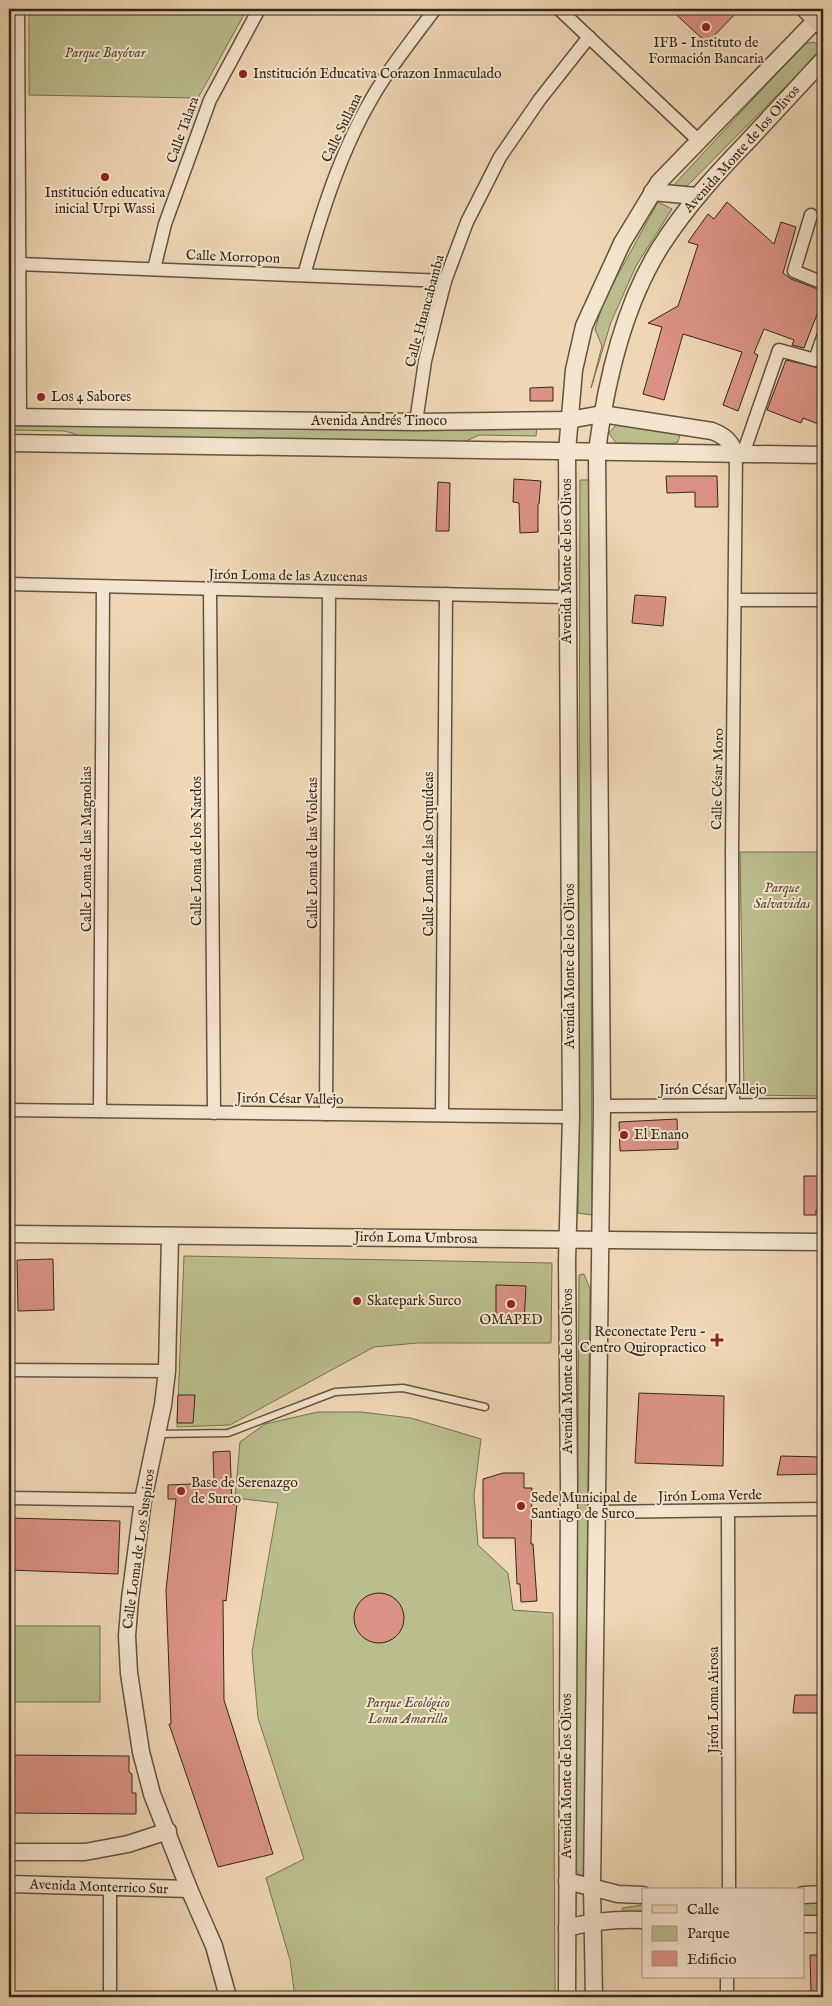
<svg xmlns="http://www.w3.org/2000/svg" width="832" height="2006" font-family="'IM FELL English',serif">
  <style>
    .green { fill: #babd8c; stroke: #767253 }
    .building { fill: #db9284; stroke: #32271a }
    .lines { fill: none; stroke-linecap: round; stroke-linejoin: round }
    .service-casing { stroke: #615340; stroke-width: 9 }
    .minor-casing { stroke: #615340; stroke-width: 15 }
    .tertiary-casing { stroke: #615340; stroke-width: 19 }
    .primary-casing { stroke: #32271a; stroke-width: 22 }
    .service { stroke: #f5e4ce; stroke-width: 6 }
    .minor { stroke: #f5e4ce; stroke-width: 12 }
    .tertiary { stroke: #f5e4ce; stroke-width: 16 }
    .primary { stroke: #efd6b4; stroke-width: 20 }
    .poi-dot { fill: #8f2418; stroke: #f5e4ce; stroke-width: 2 }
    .labels { text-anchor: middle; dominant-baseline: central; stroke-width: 4; stroke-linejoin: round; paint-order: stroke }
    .poi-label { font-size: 14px; fill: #32271a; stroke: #f5e4ce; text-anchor: start }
    .park-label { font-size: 14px; font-style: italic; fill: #544c36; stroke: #f5e4ce }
    .street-label { font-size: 14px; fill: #32271a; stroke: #f5e4ce }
  </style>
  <rect width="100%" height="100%" fill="#efd6b4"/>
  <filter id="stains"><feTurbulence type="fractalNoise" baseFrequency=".004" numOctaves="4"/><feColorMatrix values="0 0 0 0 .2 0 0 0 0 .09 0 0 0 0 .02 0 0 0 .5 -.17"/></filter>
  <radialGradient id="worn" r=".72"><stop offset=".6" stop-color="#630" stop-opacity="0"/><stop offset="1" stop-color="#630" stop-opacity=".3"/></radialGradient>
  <g class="green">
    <polygon points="29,9 247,9 198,98 29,95"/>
    <polygon points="814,42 818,45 818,54 685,188 671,188 804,44"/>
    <polygon points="658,202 672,209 636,266 611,322 591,388 602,346 595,329 604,300"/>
    <polygon points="9,421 537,427 536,436 479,435 462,443 83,437 65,431 9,430"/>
    <polygon points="622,423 672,430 680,435 678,442 670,444 616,443 609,433 616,425"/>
    <polygon points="580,480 590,480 592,1215 578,1213"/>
    <polygon points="740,852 823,852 823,1096 744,1095"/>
    <polygon points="184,1256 552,1263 551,1343 417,1343 374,1347 230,1425 177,1427"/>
    <polygon points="584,1274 590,1289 584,1872 581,1877 575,1868 579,1275"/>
    <polygon points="318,1412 361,1412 411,1418 481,1439 474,1495 478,1545 508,1573 513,1610 553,1613 555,1997 295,1997 290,1960 266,1878 304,1859 258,1718 252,1652 278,1503 235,1498 240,1442 265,1424"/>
    <rect x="9" y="1626" width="91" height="76"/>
    <polygon points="823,1895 823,1918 803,1918 803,1896"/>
    <polygon points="643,1905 643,1916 624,1915 622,1908"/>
  </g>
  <g class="building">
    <polygon points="670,9 740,9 707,43"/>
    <polygon points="727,202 774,244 781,222 796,227 783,273 791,279 823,291 823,299 804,348 792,345 794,340 764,329 754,353 758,355 738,411 723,405 742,352 683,334 664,400 643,394 662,327 648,323 678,306 698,245 688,242 708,214 714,219"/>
    <polygon points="786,360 823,369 823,426 803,418 801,423 767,410"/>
    <polygon points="553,387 553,401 530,401 530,388"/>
    <polygon points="666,476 717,476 718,507 695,507 695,492 667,493"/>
    <polygon points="514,479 541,481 539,504 538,504 538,532 520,533 519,503 513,502"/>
    <polygon points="438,482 450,483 449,531 436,531"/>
    <polygon points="635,595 666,597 663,626 632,623"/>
    <polygon points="677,1119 678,1149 620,1151 619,1122"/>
    <polygon points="804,1176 823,1176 823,1210 816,1210 816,1215 804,1215"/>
    <polygon points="53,1259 54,1310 18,1311 17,1260"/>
    <polygon points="496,1285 526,1286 524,1322 496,1322"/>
    <polygon points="639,1393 724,1396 723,1466 635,1463"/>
    <polygon points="178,1395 195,1395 193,1423 177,1423"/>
    <polygon points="230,1451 232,1504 237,1504 226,1601 223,1600 224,1700 273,1854 218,1867 169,1724 171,1724 166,1590 176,1499 168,1499 168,1485 214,1483 213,1452"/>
    <polygon points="781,1456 821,1457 823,1474 777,1475"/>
    <polygon points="503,1473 524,1473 524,1488 532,1488 531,1544 533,1544 537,1601 521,1602 520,1584 517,1584 515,1538 483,1538 483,1479"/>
    <polygon points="9,1518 120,1521 118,1574 9,1570"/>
    <circle cx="379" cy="1618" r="25"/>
    <polygon points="795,1695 823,1695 823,1713 793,1713"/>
    <polygon points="9,1755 129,1756 129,1772 132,1774 132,1793 136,1793 136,1814 9,1813"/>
    <polygon points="810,1955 823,1955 823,1993 811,1993"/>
  </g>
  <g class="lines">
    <g class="service-casing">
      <polyline id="service" points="158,1434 228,1433 335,1392 403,1388 485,1407"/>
    </g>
    <g class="minor-casing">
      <g id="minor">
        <polyline points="18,9 20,417"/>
        <polyline points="559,9 699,141"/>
        <polyline points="811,215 794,271 823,283"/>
        <polyline points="19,264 445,281"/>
        <polyline points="154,269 165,224 210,100 259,9"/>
        <path d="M304 275C323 207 344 140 383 80 399 56 418 32 435 9"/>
        <polyline points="416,422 425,361 436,316 445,281 467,222 500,157 540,99 589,37"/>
        <polyline points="743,454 779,350 815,360 823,337"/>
        <polyline points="9,584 567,597"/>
        <polyline points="210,590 214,1113"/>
        <polyline points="735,600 823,600"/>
        <polyline points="733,1105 732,850 736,454"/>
        <polyline points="602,1106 823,1105"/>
        <polyline points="9,1110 571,1117"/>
        <polyline points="100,1111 103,587"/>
        <polyline points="326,1114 329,593"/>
        <polyline points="442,1115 446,594"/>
        <polyline points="9,1370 167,1371"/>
        <polyline points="9,1498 143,1500"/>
        <polyline points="728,1511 729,1890"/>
        <polyline points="597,1512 823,1509"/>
        <polyline points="110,1888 110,1997"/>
        <polyline points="727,1977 727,1997"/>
      </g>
    </g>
    <g class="tertiary-casing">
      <g id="tertiary">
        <polyline points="652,192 696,196"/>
        <path d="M9 417 416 422 569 420 602 414 712 431C725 436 730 441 736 454"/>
        <polyline points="9,443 823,455"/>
        <polyline points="9,1234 823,1242"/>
        <polyline points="170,1236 167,1371 163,1405 143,1500 130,1599 127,1636 129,1673 141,1752 152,1794 189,1889 214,1946 228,1997"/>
        <polyline points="9,1852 85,1852 128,1844 168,1831"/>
        <polyline points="567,1881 618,1894 643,1895"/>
        <polyline points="9,1884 189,1889"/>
        <polyline points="803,1895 823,1894"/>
        <polyline points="803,1924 823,1924"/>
        <path d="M567 1928C593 1921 616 1919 643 1920"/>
        <polyline points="567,1997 569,1484 567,1261 571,1117 567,451 574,370 584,326 622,243 659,182 817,19"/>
        <path d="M594 1997 592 1888 602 1106 597 451C606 381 623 306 661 246 686 207 716 174 748 141 773 114 798 87 823 60"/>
      </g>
    </g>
    <g class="primary-casing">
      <polyline id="primary" points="807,9 823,25"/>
    </g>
    <use href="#service" class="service"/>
    <use href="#minor" class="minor"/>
    <use href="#tertiary" class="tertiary"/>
    <use href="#primary" class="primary"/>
  </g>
  <g class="poi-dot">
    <circle cx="706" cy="27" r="5"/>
    <circle cx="243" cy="74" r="5"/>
    <circle cx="105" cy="177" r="5"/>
    <circle cx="41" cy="397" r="5"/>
    <circle cx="624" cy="1135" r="5"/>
    <circle cx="357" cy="1301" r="5"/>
    <circle cx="511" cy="1304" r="5"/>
    <path d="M714.5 1332.5h5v5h5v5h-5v5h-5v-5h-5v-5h5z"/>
    <circle cx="181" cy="1491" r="5"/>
    <circle cx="521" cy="1506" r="5"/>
  </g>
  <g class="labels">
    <g class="poi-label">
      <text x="706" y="43" text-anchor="middle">IFB - Instituto de<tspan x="706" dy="16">Formación Bancaria</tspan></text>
      <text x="253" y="74">Institución Educativa Corazon Inmaculado</text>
      <text x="105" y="193" text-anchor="middle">Institución educativa<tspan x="105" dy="16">inicial Urpi Wassi</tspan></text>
      <text x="51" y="397">Los 4 Sabores</text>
      <text x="634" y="1135">El Enano</text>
      <text x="367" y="1301">Skatepark Surco</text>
      <text x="511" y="1320" text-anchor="middle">OMAPED</text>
      <text x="706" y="1332" text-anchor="end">Reconectate Peru -<tspan x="706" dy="16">Centro Quiropractico</tspan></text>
      <text x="191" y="1483">Base de Serenazgo<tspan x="191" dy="16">de Surco</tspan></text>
      <text x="531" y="1498">Sede Municipal de<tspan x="531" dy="16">Santiago de Surco</tspan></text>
    </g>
    <g class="park-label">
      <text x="105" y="53">Parque Bayóvar</text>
      <text x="782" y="888">Parque<tspan x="782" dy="16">Salvavidas</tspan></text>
      <text x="408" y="1703">Parque Ecológico<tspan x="408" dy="16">Loma Amarilla</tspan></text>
    </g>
    <g class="street-label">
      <text transform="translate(342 128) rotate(-64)">Calle Sullana</text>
      <text transform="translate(183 130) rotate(-70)">Calle Talara</text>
      <text transform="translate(742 149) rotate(-48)">Avenida Monte de los Olivos</text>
      <text transform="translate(233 257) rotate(2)">Calle Morropon</text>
      <text transform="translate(425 311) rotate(-75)">Calle Huancabamba</text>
      <text x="379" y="421">Avenida Andrés Tinoco</text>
      <text transform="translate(567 561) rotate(-90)">Avenida Monte de los Olivos</text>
      <text transform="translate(288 576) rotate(1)">Jirón Loma de las Azucenas</text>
      <text transform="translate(718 779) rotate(-89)">Calle César Moro</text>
      <text transform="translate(87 849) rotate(-90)">Calle Loma de las Magnolias</text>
      <text transform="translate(197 851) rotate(-90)">Calle Loma de los Nardos</text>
      <text transform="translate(313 853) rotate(-90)">Calle Loma de las Violetas</text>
      <text transform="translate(429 854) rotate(-90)">Calle Loma de las Orquídeas</text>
      <text transform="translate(570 966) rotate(-90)">Avenida Monte de los Olivos</text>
      <text x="713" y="1090">Jirón César Vallejo</text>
      <text transform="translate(290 1099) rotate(1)">Jirón César Vallejo</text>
      <text transform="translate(416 1238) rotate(1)">Jirón Loma Umbrosa</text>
      <text transform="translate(568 1371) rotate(-90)">Avenida Monte de los Olivos</text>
      <text transform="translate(710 1496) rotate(-1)">Jirón Loma Verde</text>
      <text transform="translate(139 1549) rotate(-82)">Calle Loma de Los Suspiros</text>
      <text transform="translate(714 1700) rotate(-90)">Jirón Loma Airosa</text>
      <text transform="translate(567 1776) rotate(-90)">Avenida Monte de los Olivos</text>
      <text transform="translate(99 1887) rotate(2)">Avenida Monterrico Sur</text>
    </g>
  </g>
  <rect width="832" height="2006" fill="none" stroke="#efd6b4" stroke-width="30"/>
  <rect x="10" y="10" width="812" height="1986" fill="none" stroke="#32271a" stroke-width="2.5"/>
  <rect x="15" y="15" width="802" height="1976" fill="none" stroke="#32271a"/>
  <rect x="642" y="1888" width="162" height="90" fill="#f5e4ce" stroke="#a79886"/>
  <rect x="652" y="1905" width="25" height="8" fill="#efd6b4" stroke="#a79886"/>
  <text x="687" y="1914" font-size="15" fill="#32271a">Calle</text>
  <rect x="652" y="1926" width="25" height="15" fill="#babd8c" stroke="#a79886"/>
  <text x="687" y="1938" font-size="15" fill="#32271a">Parque</text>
  <rect x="652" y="1951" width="25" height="15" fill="#db9284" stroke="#a79886"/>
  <text x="687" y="1964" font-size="15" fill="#32271a">Edificio</text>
  <rect width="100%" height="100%" filter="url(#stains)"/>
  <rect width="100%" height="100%" fill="url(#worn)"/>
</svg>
